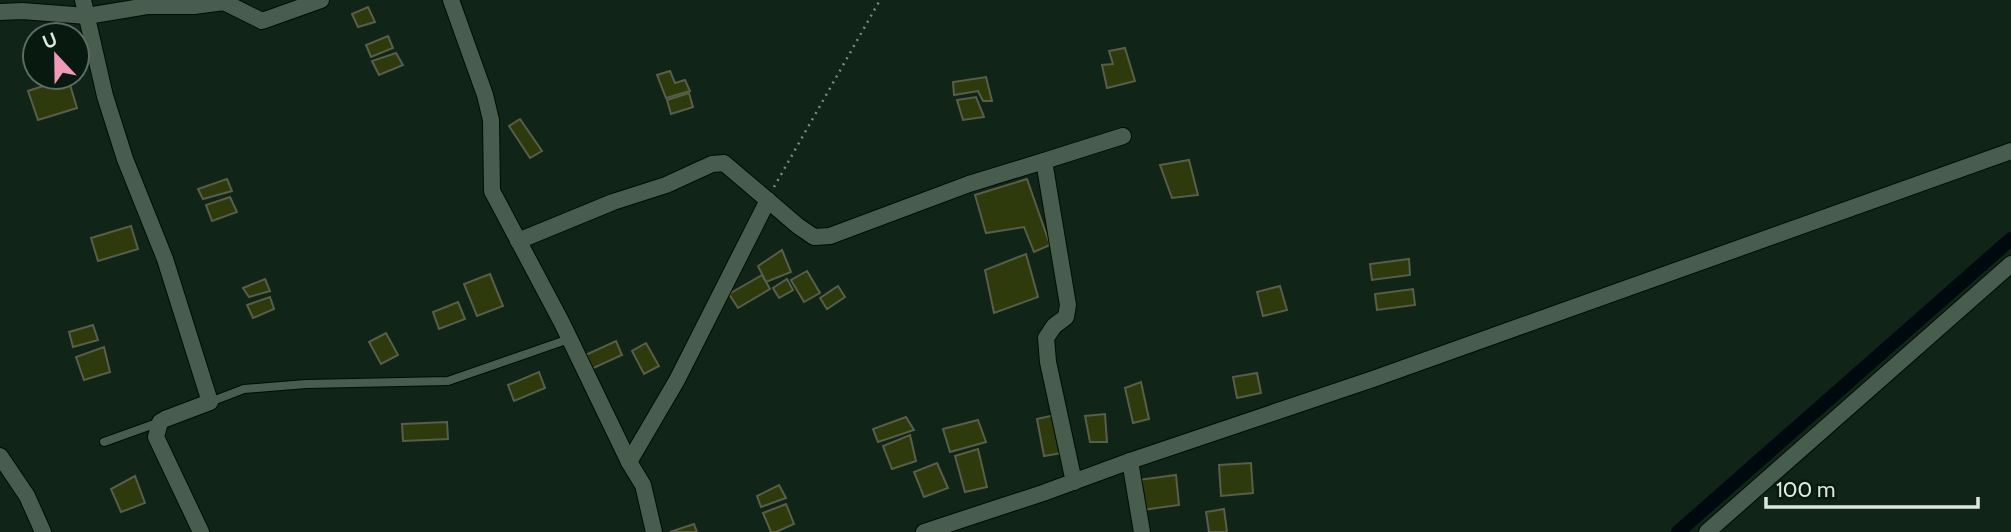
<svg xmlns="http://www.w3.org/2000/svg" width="2011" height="532" font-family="Cabin,sans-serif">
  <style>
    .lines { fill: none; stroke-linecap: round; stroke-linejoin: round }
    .canal { stroke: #000a0e; stroke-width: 14 }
    .building { fill: #2e3a0c; stroke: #575e49; stroke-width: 2 }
    .lane-casing { stroke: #000d04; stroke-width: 10 }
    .street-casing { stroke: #000d04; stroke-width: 18 }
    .path { stroke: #7c8b81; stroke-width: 2.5; stroke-dasharray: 2 5; stroke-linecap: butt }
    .lane { stroke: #495d4f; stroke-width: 8 }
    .street { stroke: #495d4f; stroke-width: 16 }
  </style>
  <rect width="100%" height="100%" fill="#112418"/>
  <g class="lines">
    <polyline class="canal" points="1678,532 2011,239"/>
  </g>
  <g class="building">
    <polygon points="368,7 375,22 358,27 352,14"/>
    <polygon points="388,36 393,48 371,57 366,45"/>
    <polygon points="1125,48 1135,81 1107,88 1102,65 1113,64 1109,51"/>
    <polygon points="396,53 403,65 379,75 372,61"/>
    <polygon points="670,71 675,83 685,80 690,91 666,98 657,75"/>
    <polygon points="986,77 992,101 983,101 978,91 954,95 953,82"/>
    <polygon points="68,78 77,108 38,120 28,91"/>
    <polygon points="689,93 693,107 671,114 667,100"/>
    <polygon points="976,97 984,117 963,120 957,100"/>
    <polygon points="520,119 542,151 530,158 509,126"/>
    <polygon points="1189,160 1198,195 1172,198 1160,165"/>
    <polygon points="227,179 232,191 203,199 198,189"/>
    <polygon points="1027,179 1050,245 1034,252 1024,227 986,233 975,195"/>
    <polygon points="230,197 237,212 212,221 206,205"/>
    <polygon points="131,226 138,249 98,261 91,238"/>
    <polygon points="782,250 791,272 766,282 758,266"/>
    <polygon points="1026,254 1038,297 994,313 985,270"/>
    <polygon points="1409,259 1410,275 1372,280 1370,264"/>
    <polygon points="807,271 820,293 804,302 791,280"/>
    <polygon points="490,274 503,306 477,316 464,284"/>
    <polygon points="762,275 770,289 738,308 729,294"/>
    <polygon points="265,279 270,291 249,297 243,288"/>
    <polygon points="787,279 793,290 779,298 773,288"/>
    <polygon points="838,286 845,297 827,309 820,298"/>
    <polygon points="1280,286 1287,310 1263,316 1257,292"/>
    <polygon points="1413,289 1415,305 1377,310 1375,294"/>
    <polygon points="270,297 274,309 253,318 247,305"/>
    <polygon points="458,302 465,319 439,329 433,312"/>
    <polygon points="93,325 98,340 73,347 69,332"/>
    <polygon points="386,333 398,355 381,364 369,342"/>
    <polygon points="616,341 622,355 587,371 581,357"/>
    <polygon points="646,343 659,366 644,374 632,351"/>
    <polygon points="104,347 110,372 84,380 76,357"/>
    <polygon points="539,372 545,388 514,401 508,385"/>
    <polygon points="1257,373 1261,393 1237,398 1233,377"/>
    <polygon points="1141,382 1149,419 1133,423 1125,388"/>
    <polygon points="1105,414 1107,442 1090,442 1085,416"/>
    <polygon points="1055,415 1062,453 1044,456 1037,419"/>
    <polygon points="906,417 914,430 878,442 873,429"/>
    <polygon points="978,420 986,442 950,452 943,429"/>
    <polygon points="447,422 448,439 403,441 402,424"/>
    <polygon points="910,435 916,461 892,469 883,446"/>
    <polygon points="978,449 987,487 965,492 955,456"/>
    <polygon points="937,463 948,488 924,497 914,472"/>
    <polygon points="1251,463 1253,493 1221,496 1219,465"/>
    <polygon points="1176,475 1179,505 1142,510 1138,480"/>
    <polygon points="135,476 145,503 121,512 111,489"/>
    <polygon points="779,485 786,498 761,507 757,496"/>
    <polygon points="786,504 794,524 776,532 771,532 763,513"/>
    <polygon points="1224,509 1227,532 1209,532 1206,512"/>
    <polygon points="694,524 697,532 670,532"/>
  </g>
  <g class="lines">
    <g class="lane-casing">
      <g id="lane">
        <polyline points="210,402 244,389 306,384 448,381 569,339"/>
        <polyline points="104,442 160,422"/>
      </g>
    </g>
    <g class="street-casing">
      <g id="street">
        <polyline points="83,0 105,96 125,159 165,259 210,402 165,419 160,422 156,437 201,532"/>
        <polyline points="451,0 485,95 491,120 492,191 562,323 629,462 643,485 654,532"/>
        <polyline points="0,12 22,11 87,16 147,6 194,6 224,2 262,21 321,0"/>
        <polyline points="1044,161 1123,136"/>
        <polyline points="518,241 613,202 666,185 712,164 724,163 798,226 814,237 830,236 969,184 1044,161 1068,305 1066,317 1054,326 1046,338 1048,362 1074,482"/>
        <polyline points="0,456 27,496 43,532"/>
        <polyline points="1130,461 1142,532"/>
        <polyline points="629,462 677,380 768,200"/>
        <polyline points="924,532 1043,493 1130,461 1373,379 2011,151"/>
        <polyline points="1707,532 2011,264"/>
      </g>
    </g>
    <polyline class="path" points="774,187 880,0"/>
    <use href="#lane" class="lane"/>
    <use href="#street" class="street"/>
  </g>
  <g transform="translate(56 56) rotate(338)"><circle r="33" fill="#081a0f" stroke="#5d6c63" stroke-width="2"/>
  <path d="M0-5L12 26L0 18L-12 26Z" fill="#ef9ab8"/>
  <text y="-10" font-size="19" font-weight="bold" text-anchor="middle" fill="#dde8e0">U</text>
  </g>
  <path d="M1766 497v10h212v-10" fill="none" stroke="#dde8e0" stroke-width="3.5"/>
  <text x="1776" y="497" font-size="21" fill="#dde8e0" stroke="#081a0f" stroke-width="5" paint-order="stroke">100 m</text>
</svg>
